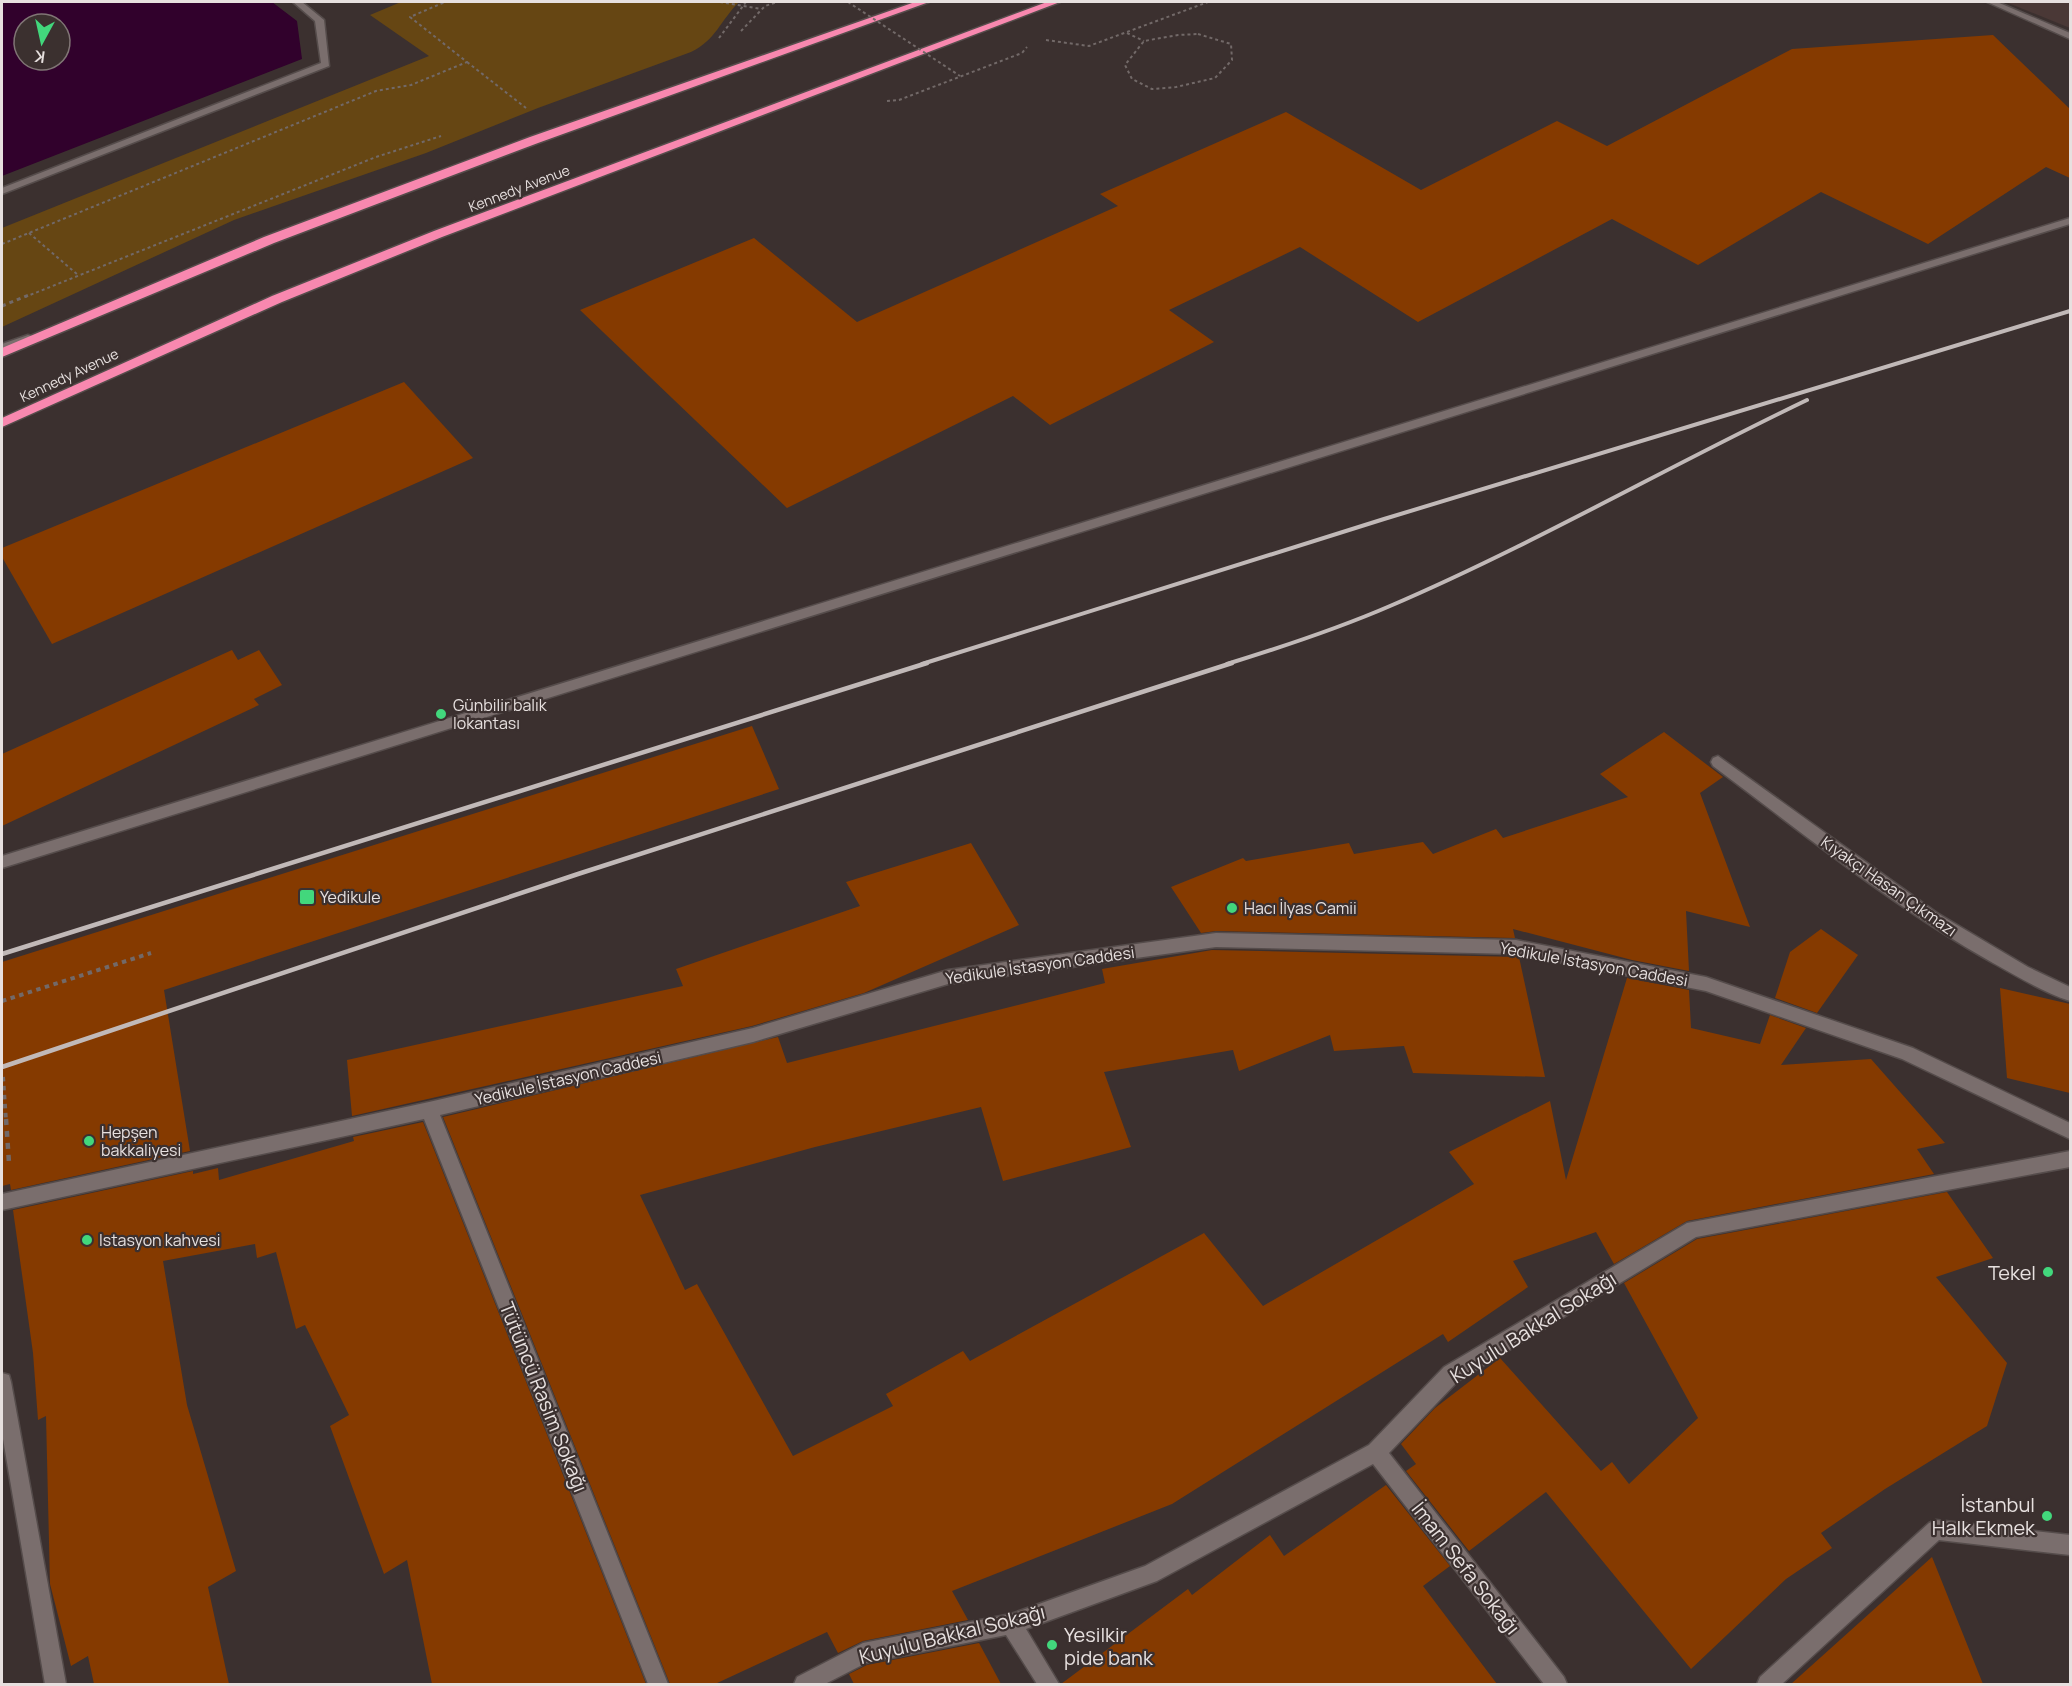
<svg xmlns="http://www.w3.org/2000/svg" width="2072" height="1686" font-family="Manrope,sans-serif">
  <style>
    .built { fill: #4a3836 }
    .green { fill: #664613 }
    .water { fill: #31012c; fill-rule: evenodd }
    .building { fill: #853a00 }
    .lines { fill: none; stroke-linecap: round; stroke-linejoin: round }
    .lane-casing { stroke: #554c4b; stroke-width: 3 }
    .street-casing { stroke: #554c4b; stroke-width: 3 }
    .highway-casing { stroke: #554c4b; stroke-width: 3 }
    .path-far3 { stroke: #726968; stroke-width: 2; stroke-dasharray: 3 3; stroke-linecap: butt }
    .path-far2 { stroke: #726968; stroke-width: 3; stroke-dasharray: 4 4; stroke-linecap: butt }
    .path-far1 { stroke: #726968; stroke-width: 4; stroke-dasharray: 4.5 4.5; stroke-linecap: butt }
    .path { stroke: #726968; stroke-width: 4.5; stroke-dasharray: 6 6; stroke-linecap: butt }
    .lane { fill: #7a6e6d; fill-rule: evenodd }
    .street { fill: #7a6e6d; fill-rule: evenodd }
    .highway { fill: #f888af; fill-rule: evenodd }
    .rail-far1 { stroke: #c1b9b8; stroke-width: 4 }
    .rail { stroke: #c1b9b8; stroke-width: 4.5 }
    .path-bridge { stroke: #726968; stroke-width: 2; stroke-dasharray: 3 3; stroke-linecap: butt }
    .poi-dot { fill: #42d77c; stroke: #3b302f; stroke-width: 2 }
    .labels { text-anchor: middle; dominant-baseline: central; stroke-width: 4.5; stroke-linejoin: round; paint-order: stroke }
    .far-street-label { font-size: 14px; fill: #e7e0df; stroke: #3b302f }
    .poi-label { font-size: 16px; fill: #e7e0df; stroke: #3b302f; text-anchor: start }
    .street-label { font-size: 16px; fill: #e7e0df; stroke: #3b302f }
    .near-poi-label { font-size: 20px; fill: #e7e0df; stroke: #3b302f; text-anchor: end }
    .near-street-label { font-size: 20px; fill: #e7e0df; stroke: #3b302f }
  </style>
  <rect width="100%" height="100%" fill="#3b302f"/>
  <polygon class="built" points="2006,2 2070,2 2070,28"/>
  <path class="green" d="M401 2H739C720 21 716 40 691 52L538 108 426 153 234 220 2 327V228L429 56 370 15Z"/>
  <path class="water" d="M2 2H272L297 21 302 59 2 176ZM24 24H60V60H24Z"/>
  <g class="building">
    <polygon points="1993,35 2070,109 2070,178 2046,167 1928,244 1821,192 1698,265 1612,219 1418,322 1300,247 1169,310 1214,342 1050,425 1013,396 787,508 580,310 754,238 857,322 1118,206 1100,194 1286,112 1421,190 1557,121 1607,146 1792,49"/>
    <polygon points="404,382 473,458 52,644 2,557 2,548"/>
    <polygon points="232,650 238,660 259,650 282,685 254,699 259,705 2,826 2,754"/>
    <polygon points="752,726 779,789 164,990 190,1151 11,1190 10,1184 2,1186 2,962"/>
    <polygon points="1664,732 1723,777 1700,793 1750,927 1686,911 1689,971 1632,960 1513,929 1515,938 1216,931 1201,933 1171,887 1243,858 1246,861 1349,843 1354,854 1423,842 1433,854 1496,829 1503,838 1628,797 1600,774"/>
    <polygon points="971,843 1019,925 864,993 752,1026 352,1116 347,1060 683,986 676,969 860,906 846,882"/>
    <polygon points="1821,929 1858,955 1817,1013 1775,998 1790,952"/>
    <polygon points="1212,950 1519,957 1545,1077 1413,1073 1404,1046 1334,1051 1330,1035 1239,1071 1233,1050 1104,1072 1131,1147 1003,1181 981,1107 815,1147 640,1195 685,1290 697,1284 793,1456 893,1406 886,1394 963,1351 970,1361 1204,1233 1263,1306 1474,1184 1449,1152 1550,1101 1566,1180 1627,978 1689,990 1691,1028 1760,1044 1770,1015 1806,1028 1781,1065 1871,1059 1945,1143 1917,1149 1934,1174 1687,1221 1614,1264 1596,1232 1513,1261 1528,1287 1448,1342 1443,1334 1172,1504 952,1591 968,1620 863,1641 838,1653 827,1632 715,1684 670,1684 443,1117 778,1037 787,1063 1105,983 1102,969"/>
    <polygon points="2000,988 2070,1004 2070,1093 2007,1078"/>
    <polygon points="423,1122 646,1684 432,1684 407,1560 384,1574 330,1426 349,1415 305,1325 296,1329 276,1252 257,1258 255,1244 163,1261 187,1405 236,1571 208,1587 229,1684 94,1684 88,1656 71,1666 50,1584 46,1416 38,1420 33,1353 13,1210 193,1171 193,1174 218,1168 219,1180 354,1141 353,1137"/>
    <polygon points="1947,1192 1993,1258 1936,1277 2007,1363 1987,1426 1885,1489 1821,1533 1832,1548 1786,1579 1691,1669 1546,1492 1469,1551 1406,1471 1416,1464 1401,1444 1435,1408 1500,1358 1601,1471 1612,1462 1629,1484 1698,1418 1624,1283 1697,1239"/>
    <polygon points="1386,1485 1450,1566 1423,1586 1497,1684 1061,1684 1188,1589 1192,1595 1270,1535 1284,1556"/>
    <polygon points="1932,1557 1983,1684 1791,1684 1860,1622"/>
    <polygon points="979,1643 1001,1684 854,1684 849,1674 867,1665"/>
  </g>
  <g class="lines">
    <g class="lane-casing">
      <g id="lane">
        <polygon points="293,2 302,2 324,20 329,66 2,194 2,188 321,63 315,21"/>
        <polygon points="2070,218 2070,224 2,868 2,856"/>
        <polygon points="28,335 32,336 32,340 2,351 2,344"/>
      </g>
    </g>
    <g class="street-casing">
      <g id="street">
        <polygon points="1987,2 1997,2 2070,33 2070,39"/>
        <path d="M1718 756 1937 913 2028 967 2070 987V1001C2044 993 2017 976 1993 963 1893 907 1804 834 1713 766L1711 762 1713 758Z"/>
        <polygon points="1216,933 1516,940 1706,977 1913,1048 2070,1123 2070,1139 1902,1059 1706,991 1516,954 1216,947 948,984 753,1042 440,1115 668,1684 648,1684 424,1119 2,1210 2,1194 429,1102 753,1028 948,970"/>
        <polygon points="2070,1151 2070,1167 1696,1237 1458,1381 1389,1453 1564,1677 1567,1684 1544,1684 1373,1464 1157,1581 1026,1629 1059,1684 1037,1684 1006,1635 866,1663 825,1684 794,1684 797,1677 863,1643 1011,1614 1145,1566 1369,1445 1444,1367 1687,1223"/>
        <polygon points="2,1373 9,1375 11,1382 66,1684 45,1684 2,1433"/>
        <polygon points="1936,1520 2070,1535 2070,1555 1939,1540 1782,1684 1757,1684 1760,1677 1929,1523"/>
      </g>
    </g>
    <g class="highway-casing">
      <g id="highway">
        <polygon points="915,2 929,2 538,143 274,243 2,357 2,348 264,237 530,137"/>
        <polygon points="1047,2 1060,2 442,237 282,302 2,427 2,418 272,296 434,231"/>
      </g>
    </g>
    <g class="path-far3">
      <polyline points="720,2 761,9"/>
      <polyline points="741,31 765,6 777,2"/>
      <polyline points="1127,33 1144,41"/>
      <polygon points="1198,34 1231,44 1232,60 1215,78 1176,87 1152,89 1132,79 1125,65 1144,41 1178,35"/>
      <polyline points="719,38 746,2"/>
      <polyline points="1046,40 1089,46 1208,2"/>
      <polyline points="467,62 526,108"/>
      <polyline points="887,101 899,100 1022,53 1027,47"/>
      <polyline points="29,233 78,275"/>
      <polyline points="2,244 376,91 411,85 467,62 410,17 445,2"/>
      <polyline points="25,297 376,157 441,136"/>
    </g>
    <polyline class="path-far2" points="2,306 29,295"/>
    <g class="path-far1">
      <polyline points="2,1001 151,953"/>
      <polyline points="3,1077 6,1121"/>
    </g>
    <polyline class="path" points="6,1119 9,1163"/>
    <use href="#lane" class="lane"/>
    <use href="#street" class="street"/>
    <use href="#highway" class="highway"/>
    <g class="rail-far1">
      <polyline points="922,664 1384,519 2070,311"/>
      <path d="M1227 664C1282 647 1337 629 1390 606 1532 545 1667 467 1807 400"/>
    </g>
    <g class="rail">
      <polyline points="2,954 927,663"/>
      <polyline points="2,1067 578,874 1232,663"/>
    </g>
    <polyline class="path-bridge" points="848,2 960,76"/>
  </g>
  <g class="poi-dot">
    <circle cx="441" cy="714" r="6"/>
    <rect x="299" y="889" width="16" height="16" rx="3"/>
    <circle cx="1232" cy="908" r="6"/>
    <circle cx="89" cy="1141" r="6"/>
    <circle cx="87" cy="1240" r="6"/>
    <circle cx="2048" cy="1272" r="6"/>
    <circle cx="2047" cy="1516" r="6"/>
    <circle cx="1052" cy="1645" r="6"/>
  </g>
  <g class="labels">
    <g class="far-street-label">
      <text transform="translate(519 188) rotate(-21)">Kennedy Avenue</text>
      <text transform="translate(69 375) rotate(-25)">Kennedy Avenue</text>
    </g>
    <g class="poi-label">
      <text x="453" y="705">Günbilir balık<tspan x="453" dy="18">lokantası</tspan></text>
      <text x="320" y="897">Yedikule</text>
      <text x="1244" y="908">Hacı İlyas Camii</text>
      <text x="101" y="1132">Hepşen<tspan x="101" dy="18">bakkaliyesi</tspan></text>
      <text x="99" y="1240">Istasyon kahvesi</text>
    </g>
    <g class="street-label">
      <text transform="translate(1889 886) rotate(35)">Kıyakçı Hasan Çıkmazı</text>
      <text transform="translate(1594 964) rotate(10)">Yedikule İstasyon Caddesi</text>
      <text transform="translate(1040 965) rotate(-8)">Yedikule İstasyon Caddesi</text>
      <text transform="translate(568 1078) rotate(-13)">Yedikule İstasyon Caddesi</text>
    </g>
    <g class="near-poi-label">
      <text x="2036" y="1272">Tekel</text>
      <text x="2035" y="1504">İstanbul<tspan x="2035" dy="23">Halk Ekmek</tspan></text>
      <text x="1064" y="1634" text-anchor="start">Yesilkir<tspan x="1064" dy="23">pide bank</tspan></text>
    </g>
    <g class="near-street-label">
      <text transform="translate(1533 1327) rotate(-32)">Kuyulu Bakkal Sokağı</text>
      <text transform="translate(544 1397) rotate(68)">Tütüncü Rasim Sokağı</text>
      <text transform="translate(1466 1568) rotate(52)">İmam Sefa Sokağı</text>
      <text transform="translate(952 1634) rotate(-14)">Kuyulu Bakkal Sokağı</text>
    </g>
  </g>
  <rect width="2072" height="1686" fill="none" stroke="#e7e0df" stroke-width="6"/>
  <g transform="translate(42 42) rotate(188)"><circle r="28" fill="#3b302f" stroke="#807675" stroke-width="1.5"/>
  <path d="M0-4.5L10 22L0 15L-10 22Z" fill="#42d77c"/>
  <text y="-9" font-size="16" font-weight="bold" text-anchor="middle" fill="#e7e0df">K</text>
  </g>
</svg>
